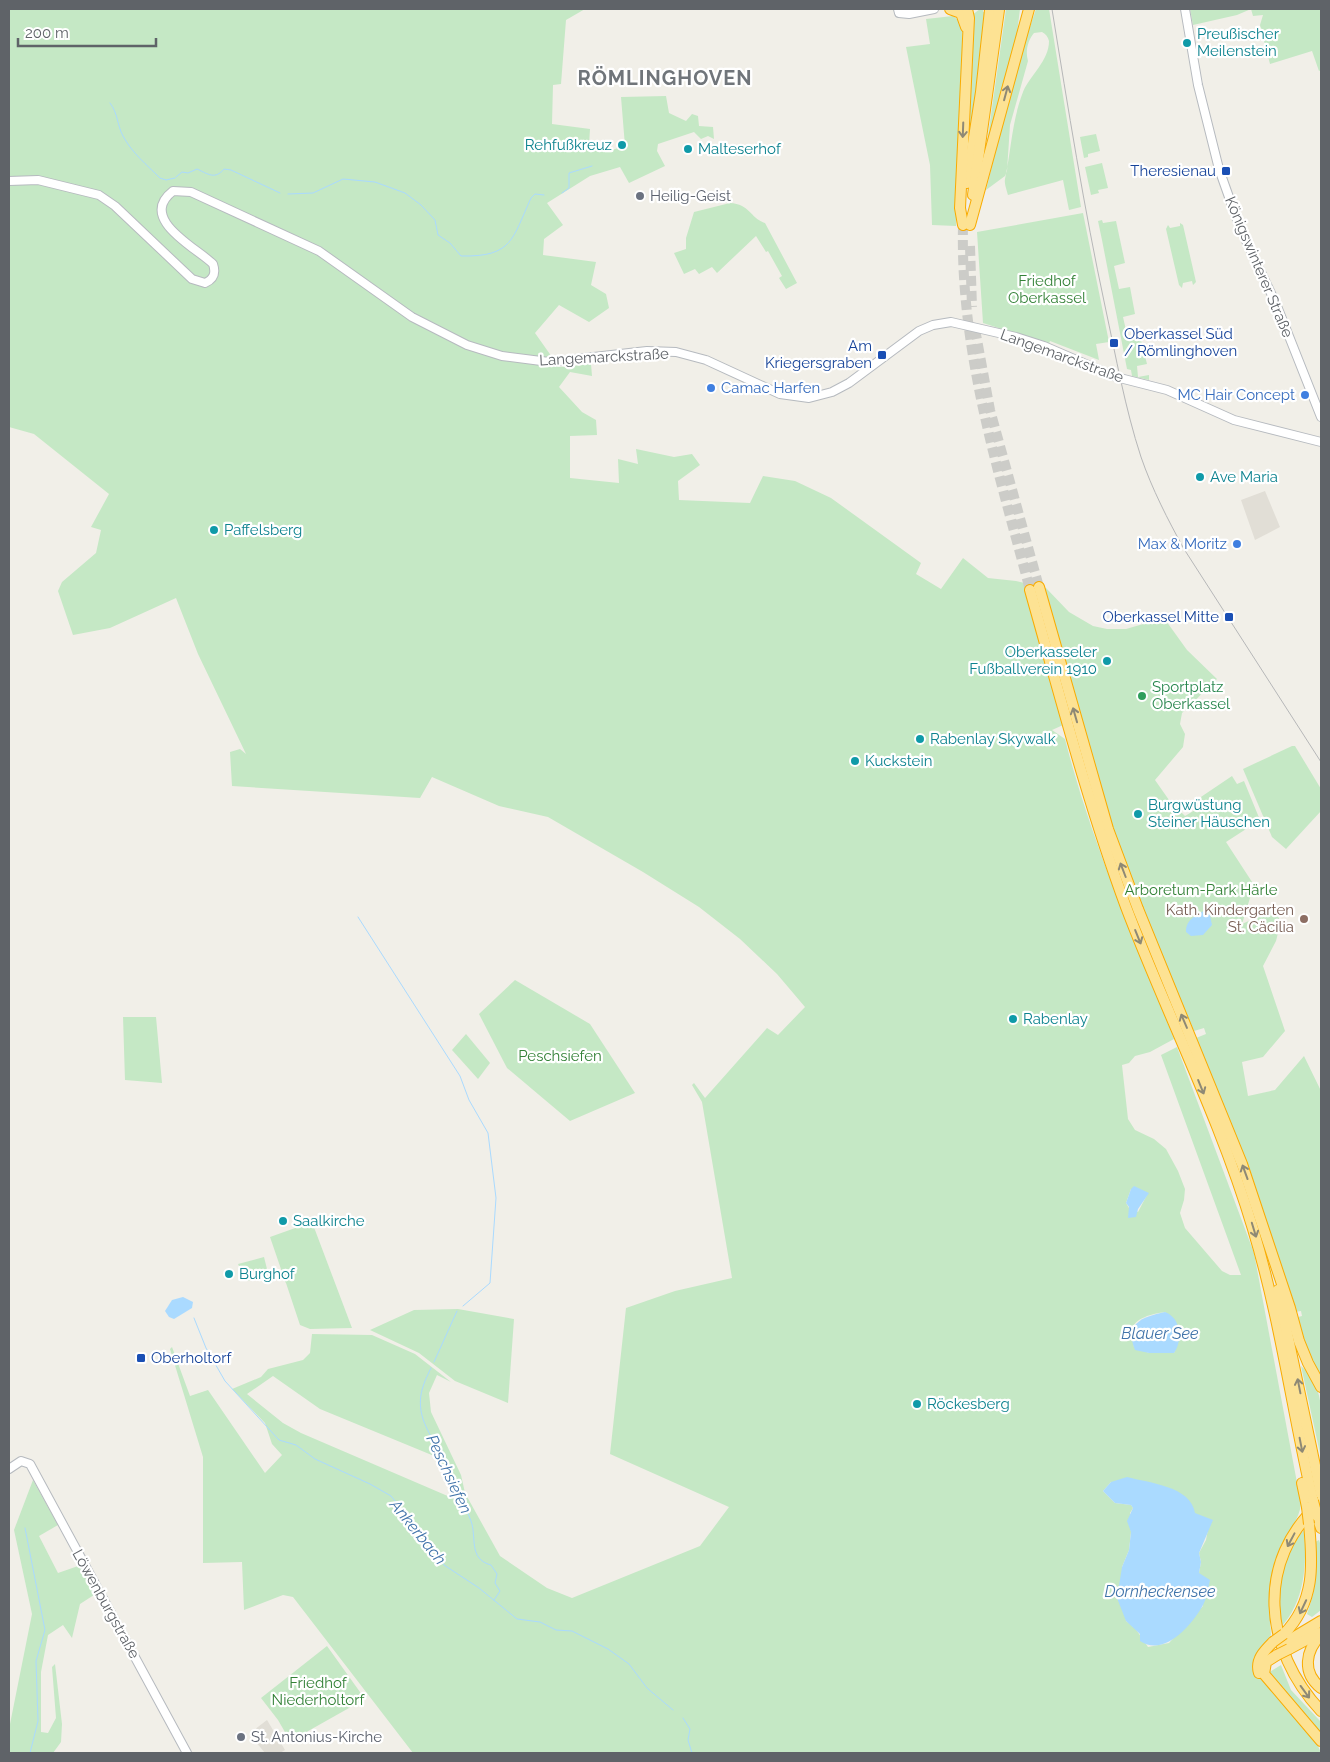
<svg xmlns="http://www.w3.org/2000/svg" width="1330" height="1762" font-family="Raleway,sans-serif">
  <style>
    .education { fill: #e1ded6 }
    .green { fill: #c5e8c5; fill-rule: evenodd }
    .water { fill: #aadaff }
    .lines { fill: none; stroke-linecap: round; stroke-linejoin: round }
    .stream { stroke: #aadaff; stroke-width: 1 }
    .highway-tunnel { stroke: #ccccc8; stroke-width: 10; stroke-dasharray: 10 5; stroke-linecap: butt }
    .secondary-casing { stroke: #b6babf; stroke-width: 10 }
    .highway-casing { stroke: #f9ab00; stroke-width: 12 }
    .secondary { stroke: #fff; stroke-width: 8 }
    .highway { stroke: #fde293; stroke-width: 10 }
    .tram { stroke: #b6b7b8; stroke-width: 1 }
    .highway-bridge-casing { stroke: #f9ab00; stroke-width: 12; stroke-linecap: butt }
    .highway-bridge { stroke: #fde293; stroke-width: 10 }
    .oneway { stroke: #8e8975 }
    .culture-dot { fill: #0f9aa8; stroke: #fff; stroke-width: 2 }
    .transit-dot { fill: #1a4fb4; stroke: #fff; stroke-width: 2 }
    .worship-dot { fill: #6b7280; stroke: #fff; stroke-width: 2 }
    .shop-dot { fill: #3f7fe0; stroke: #fff; stroke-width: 2 }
    .leisure-dot { fill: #2e9e5b; stroke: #fff; stroke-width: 2 }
    .education-dot { fill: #8d6e63; stroke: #fff; stroke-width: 2 }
    .labels { text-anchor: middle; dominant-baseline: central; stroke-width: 4.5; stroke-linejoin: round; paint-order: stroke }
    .culture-label { font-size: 15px; fill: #0d838f; stroke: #fff; text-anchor: start }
    .transit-label { font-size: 15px; fill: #164399; stroke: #fff; text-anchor: end }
    .worship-label { font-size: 15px; fill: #5b616d; stroke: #fff; text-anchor: start }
    .street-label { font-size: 15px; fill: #5f6368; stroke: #fff }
    .park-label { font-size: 15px; fill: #348238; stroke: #fff }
    .shop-label { font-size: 15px; fill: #366cbe; stroke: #fff; text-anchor: end }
    .leisure-label { font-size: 15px; fill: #27864d; stroke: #fff; text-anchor: start }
    .education-label { font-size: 15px; fill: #785e54; stroke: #fff; text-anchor: end }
    .water-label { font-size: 16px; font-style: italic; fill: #4174aa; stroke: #fff }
    .district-label { font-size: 20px; font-weight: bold; letter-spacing: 1px; fill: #70757a; stroke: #fff }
  </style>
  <rect width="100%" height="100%" fill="#f1efe8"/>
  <g class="education">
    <polygon points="1265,491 1280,527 1255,540 1241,500"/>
    <polygon points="267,1720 285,1750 280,1753 265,1753 256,1742 254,1730"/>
  </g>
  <g class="green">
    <path d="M9 9H585L566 20 561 84 553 85 552 124 590 129 589 145C604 153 609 151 625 146L621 97 666 96 669 113 686 121 692 114 698 116 699 126 713 127 714 139 708 136 701 139 694 132 658 144 657 151 665 166 629 183 620 167 590 176 547 203 563 225 544 239 543 255 596 262 591 285 606 294 609 308 589 322 559 305 535 333 559 367 591 364 592 376 570 372 559 387 582 412 596 420 597 435 570 436V478L619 483 618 459 638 464 636 449 674 457 692 454 700 465 678 481 679 500 750 503 763 476 795 481 831 498 921 563 916 574 941 589 963 558 988 578 1016 581 1046 588 1069 612 1093 626 1107 629H1126L1164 618 1187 650 1217 679 1182 713 1180 724 1185 734 1183 747 1155 780 1169 800 1185 816 1195 810 1192 803 1232 776 1237 784 1244 781 1260 820 1226 842 1254 885 1242 924 1273 910 1281 921 1276 941 1263 966 1285 1031 1263 1057 1242 1062 1248 1096 1275 1090 1304 1056 1321 1091V1378L1308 1352 1298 1317 1302 1316 1301 1311 1295 1312C1268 1218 1234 1128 1196 1038L1206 1034 1204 1028 1194 1031 1151 930 1117 843 1081 717 1052 730 1065 739C1091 842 1135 941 1174 1039L1150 1052 1135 1056 1129 1063 1122 1065 1128 1119 1135 1130 1154 1139 1166 1149 1178 1171 1185 1189 1184 1200 1180 1213 1185 1228 1222 1271 1230 1275H1241L1161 1055 1177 1047 1254 1253 1301 1504C1299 1521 1287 1533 1280 1548 1267 1577 1269 1605 1271 1635L1254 1657 1252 1668 1315 1739 1321 1753H413L293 1597 283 1595 244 1610 242 1562 203 1563V1457L170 1349 172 1347 190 1396 208 1390 265 1473 282 1455 272 1444 265 1423 232 1389 261 1377 268 1369 303 1360 310 1353 312 1334 372 1335 415 1354 451 1382 437 1375 429 1393 431 1412 461 1475 465 1493 500 1556 547 1588 572 1598 700 1546 729 1507 610 1454 626 1308 675 1291 732 1278 702 1102 692 1085 694 1083 705 1098 767 1028 778 1035 805 1007 777 974 740 939 699 907 643 872 548 817 499 806 432 777 420 798 232 786 230 752 240 749 246 754 198 654 176 598 110 628 73 635 58 591 62 582 96 553 101 530 91 527 109 494 34 434 9 427ZM1131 1189 1148 1193 1138 1212 1129 1208 1126 1203ZM1165 1312 1179 1328 1178 1343 1174 1353H1149L1134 1347C1134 1342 1130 1337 1131 1332 1134 1317 1153 1314 1165 1312ZM273 1376 320 1409 439 1458 457 1500 301 1433 283 1423 247 1394ZM1111 1482 1208 1529 1206 1540 1199 1553 1201 1562 1199 1573 1203 1606 1169 1643 1148 1647 1135 1628 1126 1621 1122 1567 1129 1550 1131 1532 1130 1513 1133 1508 1131 1505 1115 1503 1103 1491Z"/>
    <polygon points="980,9 983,9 983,12 987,12 965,165 972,15"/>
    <polygon points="1006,9 1020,9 1017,33 985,157"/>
    <path d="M1036 9H1049L1081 207 1069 210 1063 180 1008 195C1007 191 1004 183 1005 179 1011 151 1012 120 1023 92 1030 75 1049 61 1049 41 1048 37 1046 34 1042 32L1034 33C1028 40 1025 51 1028 61L1010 125 1007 171 1005 176 986 190 1018 62Z"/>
    <polygon points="1190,9 1321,9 1321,70 1319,71 1312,51 1270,64 1260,25 1263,15 1253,16 1251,9 1237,15 1193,25"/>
    <polygon points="953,16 963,24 956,226 932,225 930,165 906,47 930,44 926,19"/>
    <polygon points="1096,134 1100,151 1088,154 1088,157 1084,158 1080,137"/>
    <polygon points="1102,163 1108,188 1098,190 1099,193 1091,195 1085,167"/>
    <path d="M730 203C750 204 750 218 765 223L797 283 786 289 779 278 782 276 768 251 766 252 756 236 717 273 712 267 699 274 695 269 684 274 674 253 686 249V238L694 212Z"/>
    <polygon points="1083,213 1109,342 1096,344 1099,360 1050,341 1049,344 983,323 977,232"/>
    <polygon points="1102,220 1103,223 1116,221 1125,263 1114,266 1119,289 1130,287 1135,314 1123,317 1128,339 1140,336 1147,364 1137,366 1138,377 1149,375 1149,380 1132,376 1131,370 1127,369 1102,240 1098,221"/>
    <polygon points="1180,223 1183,225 1196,282 1193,285 1192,281 1183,283 1182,288 1179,285 1166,229 1168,225 1170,228 1180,226"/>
    <polygon points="1292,746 1295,746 1321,789 1321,811 1286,849 1272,837 1243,769"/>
    <polygon points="515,980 590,1024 635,1093 570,1121 507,1068 479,1014"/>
    <polygon points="123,1017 156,1017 162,1083 125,1080"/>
    <polygon points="466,1034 490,1063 478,1079 452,1050"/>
    <polygon points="312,1222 352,1328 310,1329 300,1325 286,1283 281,1276 282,1272 270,1237"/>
    <polygon points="264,1257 268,1273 265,1277 246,1281 238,1264"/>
    <polygon points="458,1309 514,1319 508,1403 455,1381 419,1353 370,1330 414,1310"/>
    <path d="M1301 1366C1328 1388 1321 1426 1321 1458Z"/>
    <polygon points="33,1480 58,1525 39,1536 58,1573 81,1565 97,1593 80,1604 72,1638 63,1625 48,1635 41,1672 41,1732 48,1733 56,1718 52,1667 55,1664 62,1724 61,1742 53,1753 9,1753 9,1729 32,1614 14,1530"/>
    <path d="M1304 1530C1307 1564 1305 1602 1280 1628 1277 1593 1278 1557 1304 1530Z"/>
    <path d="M1319 1540 1321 1546V1610L1312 1617 1307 1614C1316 1589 1318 1568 1315 1542Z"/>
    <polygon points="327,1646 365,1699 294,1739 289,1739 278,1720 261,1698"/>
    <polygon points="1281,1665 1291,1690 1321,1722 1321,1735 1268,1673"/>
  </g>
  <g class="water">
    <path d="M1205 910 1209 911 1212 925 1203 935 1191 936 1186 932C1186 918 1197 916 1205 910Z"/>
    <polygon points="1134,1186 1149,1193 1138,1209 1136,1217 1128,1218 1129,1207 1126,1203 1131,1189"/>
    <polygon points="183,1297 193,1302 192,1308 174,1319 169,1317 165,1311 172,1300"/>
    <path d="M1165 1312C1181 1318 1183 1340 1174 1353H1149L1135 1350C1124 1324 1141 1317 1165 1312Z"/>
    <path d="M1127 1477C1149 1483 1191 1486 1195 1513L1213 1520 1199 1553 1201 1562 1199 1573 1210 1580C1208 1588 1207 1599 1202 1607 1190 1627 1164 1657 1140 1641V1634L1126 1621 1117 1598 1122 1567 1129 1550 1131 1532 1127 1521 1133 1508 1131 1505 1115 1503 1103 1491 1111 1482Z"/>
  </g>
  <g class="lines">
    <g class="stream">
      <path d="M110 103C118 113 117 125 123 136 132 153 147 165 160 178L166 180 175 178"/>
      <path d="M176 177 182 172 188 173 197 169C208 174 215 180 224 169L231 170 280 193"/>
      <polyline points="562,193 569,188 569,173 592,166"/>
      <path d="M288 194 313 193 343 179 375 182 405 193 421 205 435 220 438 235 450 243 461 256C513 257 512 239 531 198L535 194 544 195"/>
      <polyline points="358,917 460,1076 469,1100 488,1133 496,1198 490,1283 463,1306"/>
      <polyline points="194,1318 206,1348 225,1381 279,1440 296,1445 315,1459 370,1484 391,1496 437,1551 444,1565 479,1588 517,1619 540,1622 556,1630 572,1631 608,1649 629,1664 647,1688 673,1710"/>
      <polyline points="434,1362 457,1311"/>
      <path d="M431 1368C422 1386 417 1399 423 1419 427 1431 435 1443 441 1454 452 1476 462 1497 471 1521 477 1537 468 1559 491 1565L497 1574 495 1583 500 1591 494 1600"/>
      <polyline points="25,1528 45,1630 36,1661 38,1721 30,1753"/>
      <polyline points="683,1718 690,1729 688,1740 692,1753"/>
    </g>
    <g class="highway-tunnel">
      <path d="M963 225C960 352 998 469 1030 590"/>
      <polyline points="970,246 972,307"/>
      <polyline points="975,329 990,410 1039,587"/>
    </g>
    <g class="secondary-casing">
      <g id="secondary">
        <polyline points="898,9 899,13 909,14 934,9"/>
        <polyline points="1185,9 1198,85 1219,169 1240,228 1277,306 1321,417"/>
        <path d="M9 181 38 180 99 195 115 206 192 279 205 283C214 279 216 273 213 264 197 248 137 219 173 191L191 192 319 251 412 317 467 345 502 356 549 362 647 351 676 352 706 360 780 394 809 398 832 392 849 383 919 331 933 325 951 322 1016 337 1044 346 1116 377 1167 390 1234 420 1321 442"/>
        <polyline points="9,1469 21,1461 30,1464 187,1753"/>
      </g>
    </g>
    <g class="highway-casing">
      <g id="highway">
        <polyline points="950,9 961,13 966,27"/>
        <polyline points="967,183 981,92 990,10"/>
        <polyline points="973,195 999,10"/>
        <polyline points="963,225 960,208 969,18 967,9"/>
        <polyline points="970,225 1029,9"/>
        <polyline points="1039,587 1108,829 1138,909 1242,1164 1290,1308 1299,1341 1308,1363 1321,1387"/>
        <path d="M1030 590C1060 696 1088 804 1126 907 1167 1015 1220 1118 1253 1229 1280 1318 1292 1410 1313 1501"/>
        <polyline points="1278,1290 1321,1494"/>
        <polyline points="1302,1483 1307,1507"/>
        <path d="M1321 1502C1254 1561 1264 1650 1321 1711"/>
        <polyline points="1317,1516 1321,1528"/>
        <path d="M1284 1634C1315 1602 1313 1565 1309 1524"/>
        <path d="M1321 1635C1305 1651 1302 1673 1321 1688"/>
        <polyline points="1286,1642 1321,1621"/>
        <polyline points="1289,1649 1319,1633"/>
        <polyline points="1277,1655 1266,1662 1264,1674 1321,1741"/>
        <path d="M1259 1673C1255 1660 1264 1651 1273 1642"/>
      </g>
    </g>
    <use href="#secondary" class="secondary"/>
    <use href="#highway" class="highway"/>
    <path class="tram" d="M1052 9C1068 108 1084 208 1105 306 1116 357 1125 408 1141 457 1152 489 1168 520 1184 549L1321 762"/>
    <g class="highway-bridge-casing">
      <g id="highway-bridge">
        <polyline points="1313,1501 1317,1516"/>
        <polyline points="1307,1507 1309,1524"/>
        <polyline points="1273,1642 1284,1634"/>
        <polyline points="1277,1655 1289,1649"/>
      </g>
    </g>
    <use href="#highway-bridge" class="highway-bridge"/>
  </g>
  <defs><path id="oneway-shaft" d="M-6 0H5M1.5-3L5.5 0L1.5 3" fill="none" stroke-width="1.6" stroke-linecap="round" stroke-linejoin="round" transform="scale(1.25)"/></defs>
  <g class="oneway">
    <use href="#oneway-shaft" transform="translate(1006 93) rotate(-75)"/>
    <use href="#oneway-shaft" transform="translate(963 130) rotate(92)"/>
    <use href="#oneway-shaft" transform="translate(1075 715) rotate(-106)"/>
    <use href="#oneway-shaft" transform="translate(1123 870) rotate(-111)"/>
    <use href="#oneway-shaft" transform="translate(1138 937) rotate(68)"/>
    <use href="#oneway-shaft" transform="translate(1184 1021) rotate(-113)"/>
    <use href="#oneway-shaft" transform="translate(1201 1087) rotate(68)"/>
    <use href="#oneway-shaft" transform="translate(1245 1172) rotate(-110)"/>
    <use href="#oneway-shaft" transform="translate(1254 1230) rotate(73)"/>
    <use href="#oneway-shaft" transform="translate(1299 1386) rotate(-101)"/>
    <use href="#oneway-shaft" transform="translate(1301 1445) rotate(79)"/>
    <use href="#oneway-shaft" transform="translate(1291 1540) rotate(118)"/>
    <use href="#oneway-shaft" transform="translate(1303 1607) rotate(115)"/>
    <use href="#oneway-shaft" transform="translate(1305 1692) rotate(54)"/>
  </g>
  <g class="culture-dot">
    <circle cx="1187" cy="43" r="5"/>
    <circle cx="622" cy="145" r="5"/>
    <circle cx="688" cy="149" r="5"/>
    <circle cx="1200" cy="477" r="5"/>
    <circle cx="214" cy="530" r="5"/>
    <circle cx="1107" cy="661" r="5"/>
    <circle cx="920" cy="739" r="5"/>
    <circle cx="855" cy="761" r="5"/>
    <circle cx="1138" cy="814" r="5"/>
    <circle cx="1013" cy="1019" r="5"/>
    <circle cx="283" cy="1221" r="5"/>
    <circle cx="229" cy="1274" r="5"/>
    <circle cx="917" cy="1404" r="5"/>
  </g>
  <g class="transit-dot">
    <rect x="1221" y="166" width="10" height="10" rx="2.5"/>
    <rect x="1109" y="338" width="10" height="10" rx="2.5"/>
    <rect x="877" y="350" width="10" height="10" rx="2.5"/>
    <rect x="1224" y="612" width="10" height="10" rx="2.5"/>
    <rect x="136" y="1353" width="10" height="10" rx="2.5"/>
  </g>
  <g class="worship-dot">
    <circle cx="640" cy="196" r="5"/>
    <circle cx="241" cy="1737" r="5"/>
  </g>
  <g class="shop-dot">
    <circle cx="711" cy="388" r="5"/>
    <circle cx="1305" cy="395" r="5"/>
    <circle cx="1237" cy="544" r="5"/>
  </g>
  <circle class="leisure-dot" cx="1142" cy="696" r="5"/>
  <circle class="education-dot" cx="1304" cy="919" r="5"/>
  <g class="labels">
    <g class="culture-label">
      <text x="1197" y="34">Preußischer<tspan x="1197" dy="17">Meilenstein</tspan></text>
      <text x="612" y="145" text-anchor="end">Rehfußkreuz</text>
      <text x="698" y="149">Malteserhof</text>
      <text x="1210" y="477">Ave Maria</text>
      <text x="224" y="530">Paffelsberg</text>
      <text x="1097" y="652" text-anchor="end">Oberkasseler<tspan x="1097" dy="17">Fußballverein 1910</tspan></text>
      <text x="930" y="739">Rabenlay Skywalk</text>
      <text x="865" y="761">Kuckstein</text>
      <text x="1148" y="805">Burgwüstung<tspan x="1148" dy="17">Steiner Häuschen</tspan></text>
      <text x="1023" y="1019">Rabenlay</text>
      <text x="293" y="1221">Saalkirche</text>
      <text x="239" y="1274">Burghof</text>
      <text x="927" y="1404">Röckesberg</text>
    </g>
    <g class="transit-label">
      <text x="1216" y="171">Theresienau</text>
      <text x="1124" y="334" text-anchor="start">Oberkassel Süd<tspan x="1124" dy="17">/ Römlinghoven</tspan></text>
      <text x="872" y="346">Am<tspan x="872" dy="17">Kriegersgraben</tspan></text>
      <text x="1219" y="617">Oberkassel Mitte</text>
      <text x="151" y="1358" text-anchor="start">Oberholtorf</text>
    </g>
    <g class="worship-label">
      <text x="650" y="196">Heilig-Geist</text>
      <text x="251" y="1737">St. Antonius-Kirche</text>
    </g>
    <g class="street-label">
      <text transform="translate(1259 267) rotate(67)">Königswinterer Straße</text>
      <text transform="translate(1062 356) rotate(20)">Langemarckstraße</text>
      <text transform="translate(604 357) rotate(-3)">Langemarckstraße</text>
      <text transform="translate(106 1604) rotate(61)">Löwenburgstraße</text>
    </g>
    <g class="park-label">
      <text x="1047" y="281">Friedhof<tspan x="1047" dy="17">Oberkassel</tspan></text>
      <text x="1201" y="890">Arboretum-Park Härle</text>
      <text x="560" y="1056">Peschsiefen</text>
      <text x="318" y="1683">Friedhof<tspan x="318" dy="17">Niederholtorf</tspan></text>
    </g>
    <g class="shop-label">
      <text x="721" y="388" text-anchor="start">Camac Harfen</text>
      <text x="1295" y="395">MC Hair Concept</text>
      <text x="1227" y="544">Max &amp; Moritz</text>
    </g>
    <g class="leisure-label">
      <text x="1152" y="687">Sportplatz<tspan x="1152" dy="17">Oberkassel</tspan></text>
    </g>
    <g class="education-label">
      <text x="1294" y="910">Kath. Kindergarten<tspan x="1294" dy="17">St. Cäcilia</tspan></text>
    </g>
    <g class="water-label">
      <text x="1160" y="1333">Blauer See</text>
      <text transform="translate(449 1474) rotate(65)">Peschsiefen</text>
      <text transform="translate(418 1532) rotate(51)">Ankerbach</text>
      <text x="1160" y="1591">Dornheckensee</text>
    </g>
    <g class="district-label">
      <text x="665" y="78">RÖMLINGHOVEN</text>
    </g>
  </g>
  <rect width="1330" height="1762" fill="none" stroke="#5f6368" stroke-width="20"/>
  <path d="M18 38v8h138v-8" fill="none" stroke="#5f6368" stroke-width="2.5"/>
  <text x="25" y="38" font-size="15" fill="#5f6368" stroke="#ffffff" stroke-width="4" paint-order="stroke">200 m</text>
</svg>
